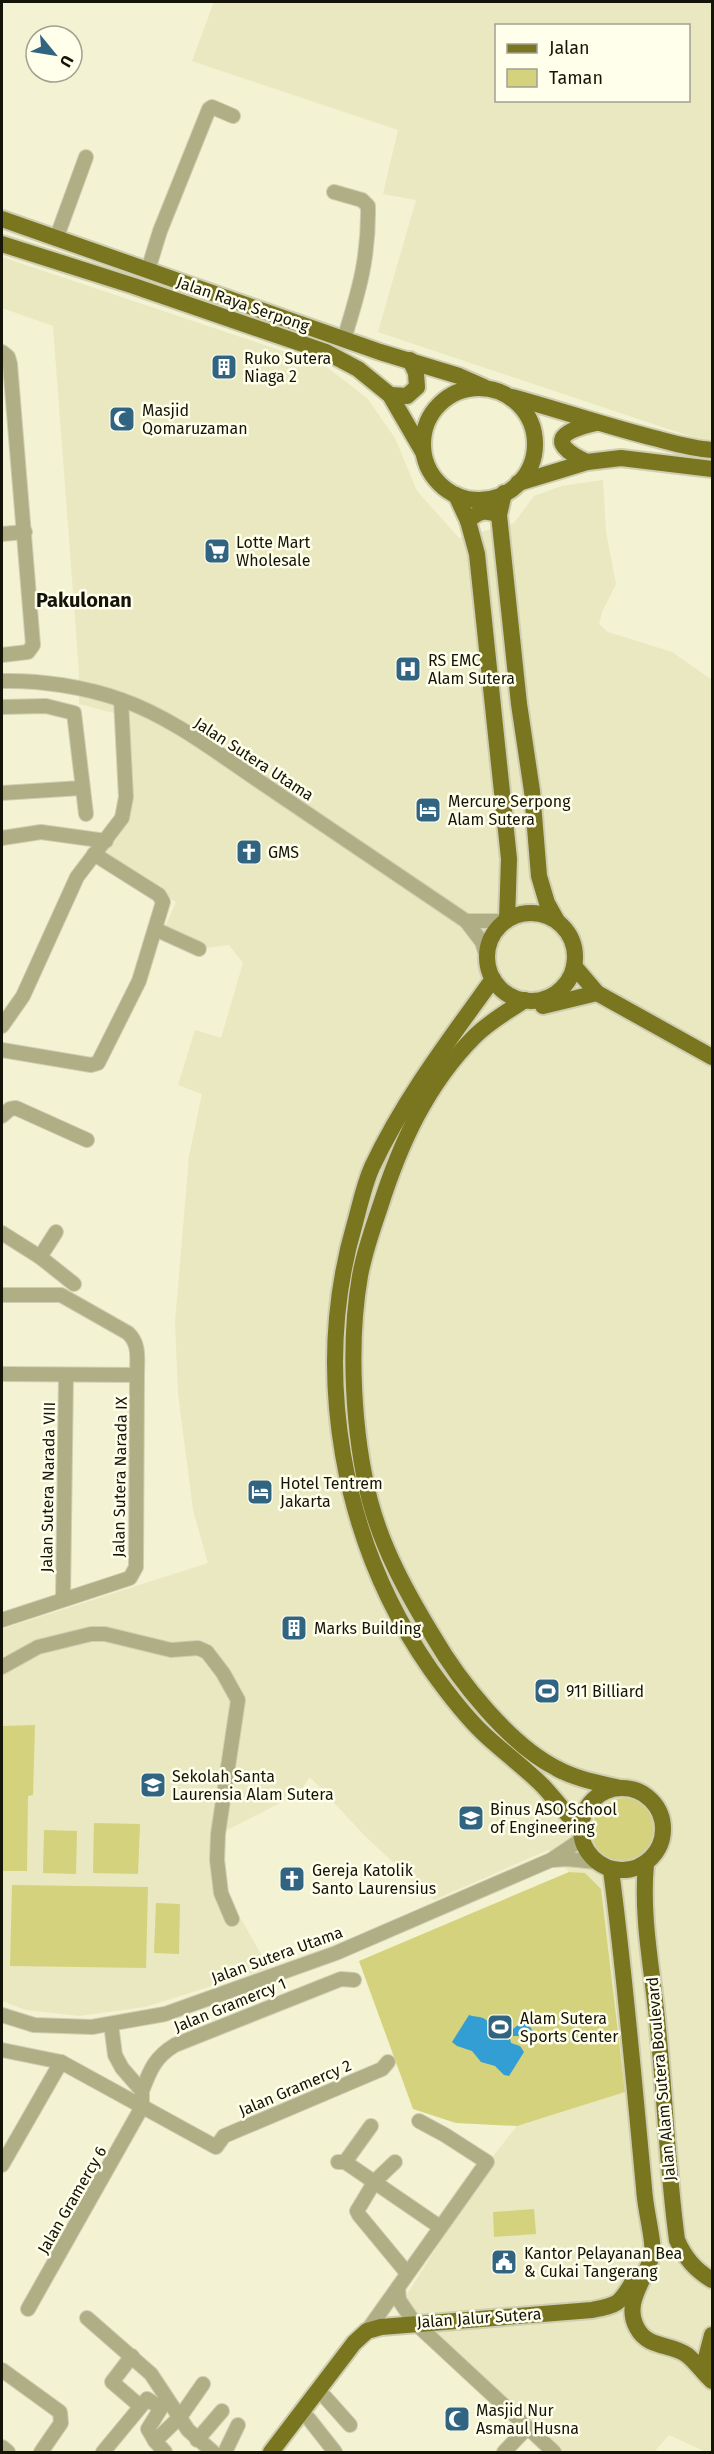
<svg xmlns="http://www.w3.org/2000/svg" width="714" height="2454" font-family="'Fira Sans',sans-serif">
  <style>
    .built { fill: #e9e8c0; fill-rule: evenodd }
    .green { fill: #d5d27d }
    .water { fill: #339ed4 }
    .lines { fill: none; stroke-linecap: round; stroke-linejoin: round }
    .minor-casing { stroke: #cfceb2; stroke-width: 16 }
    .major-casing { stroke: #cfceb2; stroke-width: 20 }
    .minor { stroke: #afae85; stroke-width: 14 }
    .major { stroke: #7a751f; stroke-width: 16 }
    .labels { text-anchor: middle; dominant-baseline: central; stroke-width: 5; stroke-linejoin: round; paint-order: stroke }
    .street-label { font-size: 16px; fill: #151409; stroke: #ffffec }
    .poi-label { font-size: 16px; fill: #151409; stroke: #ffffec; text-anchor: start }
    .quarter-label { font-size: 20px; font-weight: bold; fill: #151409; stroke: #ffffec }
  </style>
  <rect width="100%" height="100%" fill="#f3f2d2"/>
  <g class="built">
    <path d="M214 2H712V441L698 439 378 332 416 200 383 194 398 130 192 61ZM496 26H688V100H496Z"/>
    <polygon points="2,257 324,365 367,398 395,438 417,491 459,538 514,523 534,496 562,486 603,480 606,532 616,584 602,612 599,624 608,632 672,652 712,680 712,2452 706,2452 669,2435 654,2452 560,2452 403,2301 494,2155 517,2126 624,2092 585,1874 569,1872 548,1850 434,1900 366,1837 310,1777 298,1794 225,1831 226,1893 269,1968 145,2007 79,2016 26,2010 2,2001 2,1629 208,1563 193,1510 178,1393 175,1323 189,1156 202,1094 178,1085 195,1030 221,1038 243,963 229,945 204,948 164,929 176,902 102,855 119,830 129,721 121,715 79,704 79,671 53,326 2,308"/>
  </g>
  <g class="green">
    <polygon points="35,1725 33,1795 28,1796 27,1871 2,1871 2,1726"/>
    <circle cx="625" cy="1831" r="33"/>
    <polygon points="94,1823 140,1824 138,1874 93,1873"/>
    <polygon points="44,1830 77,1831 76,1874 43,1873"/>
    <polygon points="569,1872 585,1873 601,1889 625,2092 517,2126 456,2123 413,2109 359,1961"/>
    <polygon points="12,1885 148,1887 146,1968 10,1966"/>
    <polygon points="156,1903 180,1904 179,1954 154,1953"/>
    <polygon points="534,2209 536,2234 494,2237 493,2212"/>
  </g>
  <g class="water">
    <path d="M469 2015C473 2017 478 2016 483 2018 494 2023 494 2040 509 2035L511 2043 520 2046 524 2052 509 2076 504 2075 495 2066 481 2062 472 2051 457 2046 452 2042Z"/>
    <polygon points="522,2022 527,2023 533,2031 532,2036 524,2041 520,2036 513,2036 513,2029"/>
  </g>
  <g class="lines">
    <g class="minor-casing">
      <g id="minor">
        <path d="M334 192 362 200 368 206C369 257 359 291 344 339"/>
        <polyline points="56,239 86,157"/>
        <polyline points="148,270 160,231 209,109 212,107 233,116"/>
        <polyline points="2,352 8,357 10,364 33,645 28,652 2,655"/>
        <polyline points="2,534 25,532"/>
        <path d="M2 681C41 680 85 687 122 700 171 717 216 752 259 781 328 828 397 875 466 921L482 942 487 958"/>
        <polyline points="2,707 46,706 74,713 86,814"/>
        <polyline points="2,793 81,788"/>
        <polyline points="2,838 41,832 106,841"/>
        <polyline points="466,921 505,921"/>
        <polyline points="155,929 199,949"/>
        <polyline points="2,1026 23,996 77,877 122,818 126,797 121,700"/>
        <polyline points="2,1050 91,1065 98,1063 139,981 163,902 159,895 94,854"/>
        <polyline points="2,1116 10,1109 16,1108 87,1140"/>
        <polyline points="2,1233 40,1257 74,1284"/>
        <polyline points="40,1257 56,1232"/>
        <path d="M2 1295H61L128 1333C140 1344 137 1359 137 1375L136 1567 130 1578 2 1620"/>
        <polyline points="2,1374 137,1375"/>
        <polyline points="63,1599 66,1375"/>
        <polyline points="2,1667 38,1647 91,1634 105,1634 171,1650 198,1648 207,1652 223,1673 238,1700 218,1834 217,1860 221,1893 232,1919"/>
        <polyline points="553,1860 567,1859 596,1862"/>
        <polyline points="2,2015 34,2025 92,2027 165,2014 336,1953 551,1860 582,1839"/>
        <polyline points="2,2050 61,2062 216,2147 224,2136 382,2069 388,2062"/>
        <path d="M142 2091C150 2070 155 2057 175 2045L341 1979 354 1980"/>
        <polyline points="338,2162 345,2162 440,2227"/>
        <polyline points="345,2162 371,2126"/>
        <polyline points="395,2162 375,2181 357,2211 359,2215 407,2273"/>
        <polyline points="2,2165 61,2062"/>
        <polyline points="398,2288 399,2300 414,2322 554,2452"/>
        <polyline points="28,2309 142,2107 142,2091 122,2068 115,2055 111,2024"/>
        <polyline points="87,2318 151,2374 188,2430 213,2452"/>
        <polyline points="367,2331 487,2162 445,2135 419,2121"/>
        <polyline points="132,2356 112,2382 140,2406"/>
        <polyline points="2,2370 60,2412 61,2423 41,2452"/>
        <polyline points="325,2397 350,2425"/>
        <polyline points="309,2419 335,2452"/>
        <polyline points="197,2440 222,2411"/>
        <polyline points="2,2447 8,2452"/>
        <polyline points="103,2452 147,2399 161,2408 148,2429 155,2441"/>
        <polyline points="165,2452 155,2441 180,2417 203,2384"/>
        <polyline points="225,2452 238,2425"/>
        <polyline points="504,2452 527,2428"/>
      </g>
    </g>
    <g class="major-casing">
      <g id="major">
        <polyline points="2,219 380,352 459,376 484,387"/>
        <polyline points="2,244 134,286 326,352 358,369 390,395 423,452"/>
        <circle cx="479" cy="444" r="56"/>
        <polyline points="390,395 407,396 417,387 416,373 410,360"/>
        <path d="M512 397C560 410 606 426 654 438 673 443 693 449 712 450"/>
        <path d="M587 462C546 443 560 431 596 423"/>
        <polyline points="518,483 587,462 621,458 712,469"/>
        <polyline points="504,493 499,515 519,704 532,791 539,876 547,903 557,921"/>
        <polyline points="456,495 468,521 477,554 509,859 507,920"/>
        <path d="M468 521C478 511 486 509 499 515"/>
        <circle cx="531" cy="957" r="44"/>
        <polyline points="574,966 597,993 712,1057"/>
        <path d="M493 979C449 1040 404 1099 372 1167 364 1185 360 1205 355 1223 311 1373 342 1543 431 1670 446 1691 466 1717 484 1734 503 1752 524 1767 543 1786 556 1800 568 1816 581 1830"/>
        <path d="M525 1000C508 1011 489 1022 475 1036 427 1084 400 1144 380 1207 372 1230 364 1253 360 1276 348 1344 353 1435 370 1501 383 1550 407 1593 433 1636 459 1681 509 1744 556 1768 575 1779 599 1783 620 1788"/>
        <polyline points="543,1006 597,993"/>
        <circle cx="622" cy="1829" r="41"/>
        <path d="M646 1864C641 1916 652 1968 657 2019 665 2093 667 2167 677 2240 685 2258 695 2270 712 2280"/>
        <path d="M611 1870C625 1975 634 2082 644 2188 645 2206 650 2224 652 2242 656 2273 620 2297 637 2328 648 2349 671 2343 687 2355 696 2362 703 2373 712 2381"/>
        <polyline points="712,2335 706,2358 712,2374"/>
        <path d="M271 2452 354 2343 367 2331 381 2327 592 2310C617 2305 619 2305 632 2283"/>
      </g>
    </g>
    <use href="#minor" class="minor"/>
    <use href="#major" class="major"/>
  </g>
  <defs>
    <g id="building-square" transform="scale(1.35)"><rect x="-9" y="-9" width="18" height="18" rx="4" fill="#316481" stroke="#ffffec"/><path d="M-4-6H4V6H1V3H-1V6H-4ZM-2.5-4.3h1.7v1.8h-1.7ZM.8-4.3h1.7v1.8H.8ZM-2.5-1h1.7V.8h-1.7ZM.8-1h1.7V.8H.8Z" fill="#fff"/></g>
    <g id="mosque-square" transform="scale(1.35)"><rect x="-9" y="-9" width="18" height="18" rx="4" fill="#316481" stroke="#ffffec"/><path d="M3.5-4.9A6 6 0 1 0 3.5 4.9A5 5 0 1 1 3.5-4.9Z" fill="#fff"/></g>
    <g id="supermarket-square" transform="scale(1.35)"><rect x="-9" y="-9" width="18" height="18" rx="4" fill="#316481" stroke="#ffffec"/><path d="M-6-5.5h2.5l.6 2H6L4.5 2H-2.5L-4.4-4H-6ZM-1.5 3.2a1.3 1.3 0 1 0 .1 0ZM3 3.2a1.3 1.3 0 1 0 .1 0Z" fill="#fff"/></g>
    <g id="hospital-square" transform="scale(1.35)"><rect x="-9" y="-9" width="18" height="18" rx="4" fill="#316481" stroke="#ffffec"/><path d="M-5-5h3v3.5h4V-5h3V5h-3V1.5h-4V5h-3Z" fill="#fff"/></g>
    <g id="hotel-square" transform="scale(1.35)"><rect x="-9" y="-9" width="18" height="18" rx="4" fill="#316481" stroke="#ffffec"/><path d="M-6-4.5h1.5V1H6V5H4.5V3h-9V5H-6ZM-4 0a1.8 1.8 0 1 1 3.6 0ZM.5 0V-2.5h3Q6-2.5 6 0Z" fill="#fff"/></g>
    <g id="church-square" transform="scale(1.35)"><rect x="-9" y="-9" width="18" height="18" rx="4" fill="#316481" stroke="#ffffec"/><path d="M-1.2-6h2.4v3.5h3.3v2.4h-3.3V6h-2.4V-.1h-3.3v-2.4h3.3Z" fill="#fff"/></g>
    <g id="stadium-square" transform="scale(1.35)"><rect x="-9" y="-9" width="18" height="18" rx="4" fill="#316481" stroke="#ffffec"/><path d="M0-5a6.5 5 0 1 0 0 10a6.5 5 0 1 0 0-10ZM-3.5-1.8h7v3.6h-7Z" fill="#fff"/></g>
    <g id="school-square" transform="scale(1.35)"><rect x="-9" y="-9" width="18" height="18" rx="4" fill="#316481" stroke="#ffffec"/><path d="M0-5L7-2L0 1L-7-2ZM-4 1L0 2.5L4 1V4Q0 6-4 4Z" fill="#fff"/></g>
    <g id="university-square" transform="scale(1.35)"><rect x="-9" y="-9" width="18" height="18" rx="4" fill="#316481" stroke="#ffffec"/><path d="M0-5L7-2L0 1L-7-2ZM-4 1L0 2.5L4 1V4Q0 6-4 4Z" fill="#fff"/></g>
    <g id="civic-square" transform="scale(1.35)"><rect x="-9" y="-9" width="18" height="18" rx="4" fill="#316481" stroke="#ffffec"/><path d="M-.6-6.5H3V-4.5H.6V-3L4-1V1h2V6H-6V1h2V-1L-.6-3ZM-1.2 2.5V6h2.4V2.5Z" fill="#fff"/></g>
  </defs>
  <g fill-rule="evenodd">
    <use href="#building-square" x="224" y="367"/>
    <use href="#mosque-square" x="122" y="419"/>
    <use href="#supermarket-square" x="217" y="551"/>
    <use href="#hospital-square" x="408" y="669"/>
    <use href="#hotel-square" x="428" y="810"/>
    <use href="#church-square" x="249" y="852"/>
    <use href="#hotel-square" x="260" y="1492"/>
    <use href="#building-square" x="294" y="1628"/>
    <use href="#stadium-square" x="547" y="1691"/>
    <use href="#school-square" x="153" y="1785"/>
    <use href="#university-square" x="471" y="1818"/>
    <use href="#church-square" x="292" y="1879"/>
    <use href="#stadium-square" x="500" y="2027"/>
    <use href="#civic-square" x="504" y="2262"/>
    <use href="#mosque-square" x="457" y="2419"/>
  </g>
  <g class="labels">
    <g class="street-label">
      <text transform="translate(243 304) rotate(19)">Jalan Raya Serpong</text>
      <text transform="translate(254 759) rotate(33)">Jalan Sutera Utama</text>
      <text transform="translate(120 1477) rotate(-89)">Jalan Sutera Narada IX</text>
      <text transform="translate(48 1487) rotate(-89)">Jalan Sutera Narada VIII</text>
      <text transform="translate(277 1955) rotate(-20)">Jalan Sutera Utama</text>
      <text transform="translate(230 2005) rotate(-22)">Jalan Gramercy 1</text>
      <text transform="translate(661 2079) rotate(-95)">Jalan Alam Sutera Boulevard</text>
      <text transform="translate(295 2088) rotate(-23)">Jalan Gramercy 2</text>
      <text transform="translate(72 2200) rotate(-60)">Jalan Gramercy 6</text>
      <text transform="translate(479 2318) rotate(-4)">Jalan Jalur Sutera</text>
    </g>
    <g class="poi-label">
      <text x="244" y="358">Ruko Sutera<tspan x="244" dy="18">Niaga 2</tspan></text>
      <text x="142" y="410">Masjid<tspan x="142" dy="18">Qomaruzaman</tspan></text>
      <text x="236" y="542">Lotte Mart<tspan x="236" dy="18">Wholesale</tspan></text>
      <text x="428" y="660">RS EMC<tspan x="428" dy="18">Alam Sutera</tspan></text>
      <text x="448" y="801">Mercure Serpong<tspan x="448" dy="18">Alam Sutera</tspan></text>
      <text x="268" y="852">GMS</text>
      <text x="280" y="1483">Hotel Tentrem<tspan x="280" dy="18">Jakarta</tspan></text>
      <text x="314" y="1628">Marks Building</text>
      <text x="566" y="1691">911 Billiard</text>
      <text x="172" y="1776">Sekolah Santa<tspan x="172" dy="18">Laurensia Alam Sutera</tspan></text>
      <text x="490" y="1809">Binus ASO School<tspan x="490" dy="18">of Engineering</tspan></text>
      <text x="312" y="1870">Gereja Katolik<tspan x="312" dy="18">Santo Laurensius</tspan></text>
      <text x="520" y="2018">Alam Sutera<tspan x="520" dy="18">Sports Center</tspan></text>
      <text x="524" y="2253">Kantor Pelayanan Bea<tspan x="524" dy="18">&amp; Cukai Tangerang</tspan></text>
      <text x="476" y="2410">Masjid Nur<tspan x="476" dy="18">Asmaul Husna</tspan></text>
    </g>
    <g class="quarter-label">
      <text x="84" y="600">Pakulonan</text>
    </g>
  </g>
  <rect width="714" height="2454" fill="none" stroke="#151409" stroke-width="6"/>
  <rect x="495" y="24" width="195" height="78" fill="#ffffec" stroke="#a1a191" stroke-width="1.5"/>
  <rect x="507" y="44" width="30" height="9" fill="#7a751f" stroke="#a1a191" stroke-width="1.5"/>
  <text x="549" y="54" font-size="18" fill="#151409">Jalan</text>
  <rect x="507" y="69" width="30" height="18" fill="#d5d27d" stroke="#a1a191" stroke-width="1.5"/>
  <text x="549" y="84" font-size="18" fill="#151409">Taman</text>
  <g transform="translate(54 54) rotate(120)"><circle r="28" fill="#ffffec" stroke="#a1a191" stroke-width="1.5"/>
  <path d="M0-4.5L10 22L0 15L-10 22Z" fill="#316481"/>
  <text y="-9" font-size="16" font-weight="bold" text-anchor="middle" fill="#151409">U</text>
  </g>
</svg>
